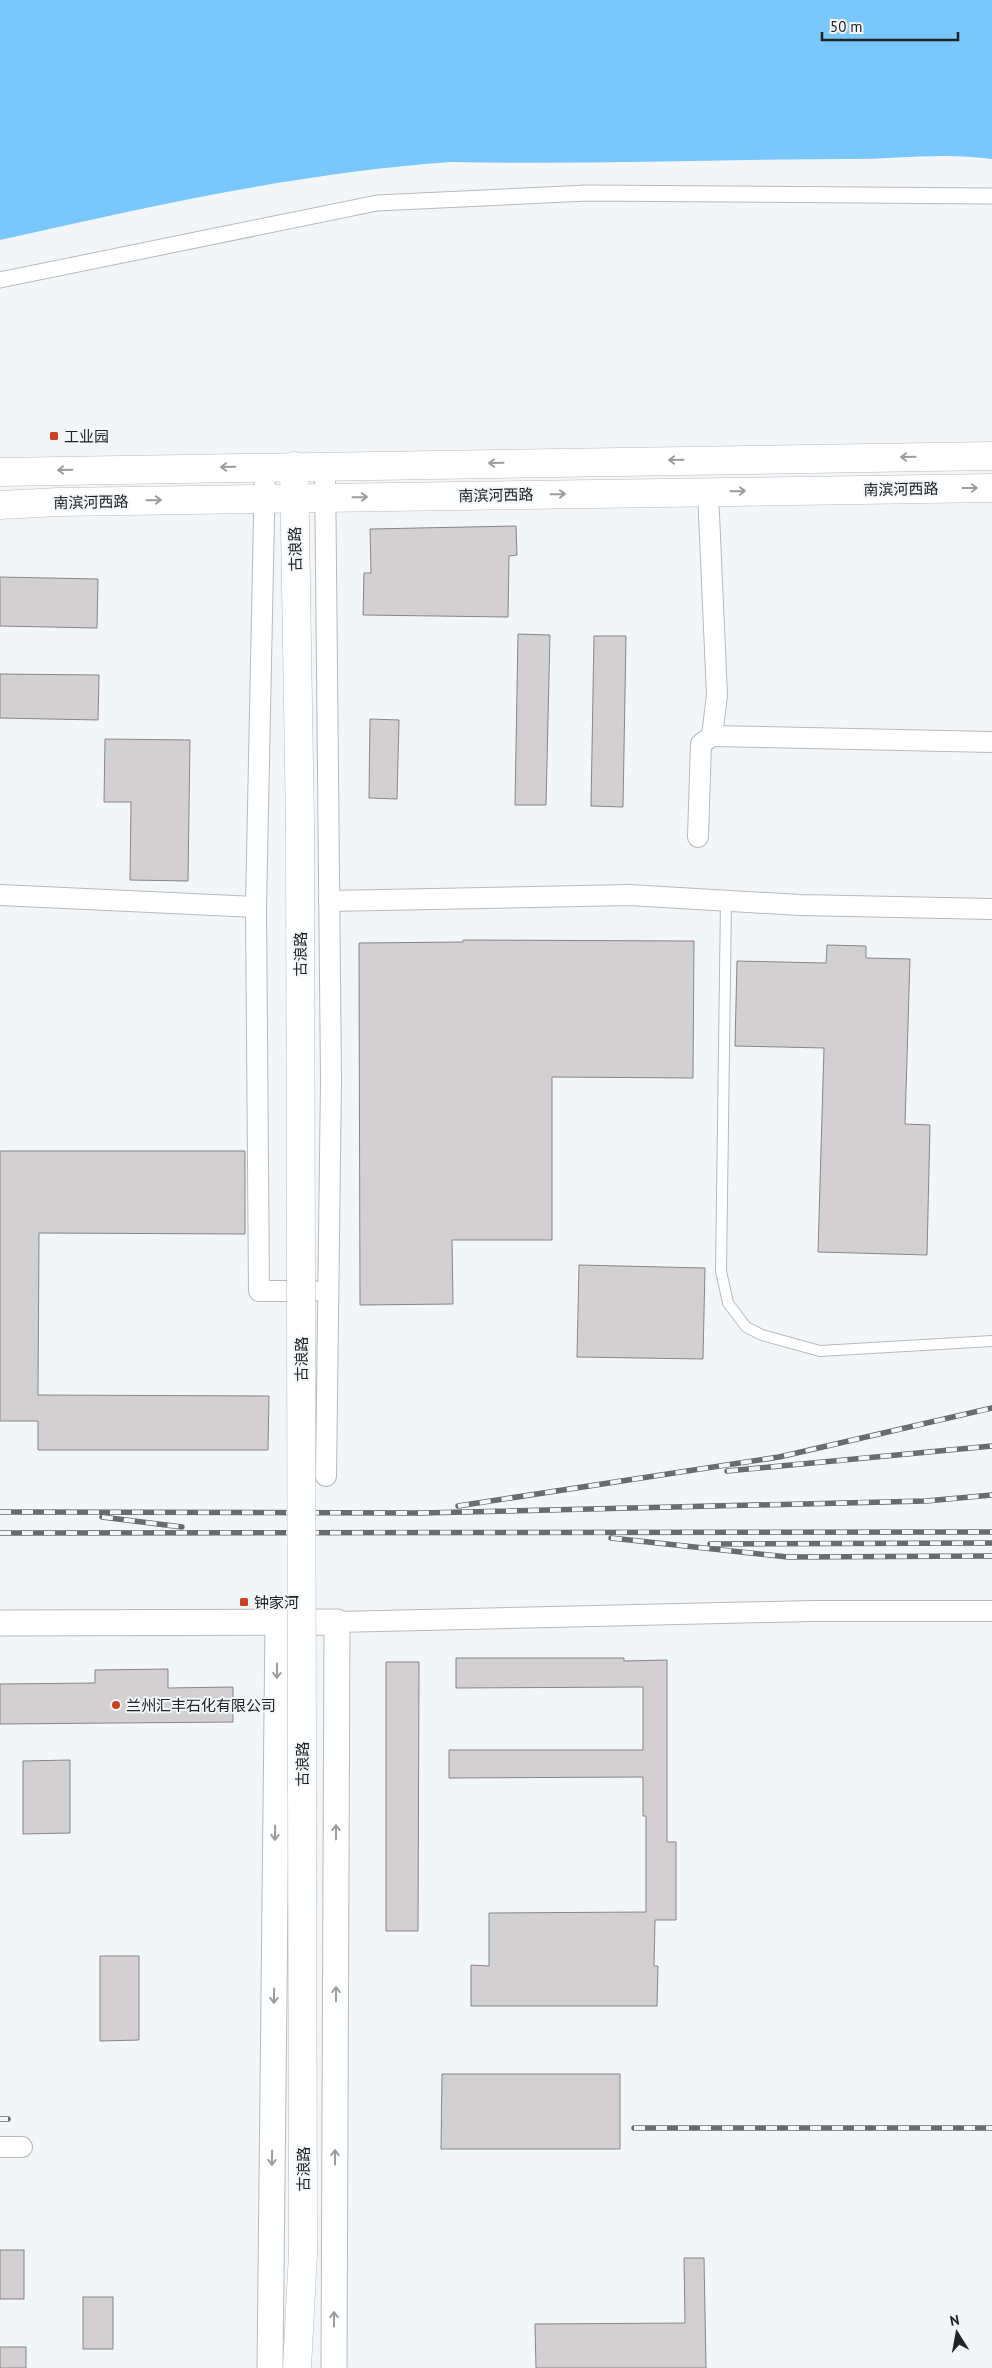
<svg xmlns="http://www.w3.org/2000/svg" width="992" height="2368" font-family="'PT Sans','Noto Sans SC',sans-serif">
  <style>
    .water { fill: #79c7fb }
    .building { fill: #d3d0d2; stroke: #898688 }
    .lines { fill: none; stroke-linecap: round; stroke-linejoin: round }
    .service-casing { stroke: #b7babd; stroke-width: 12 }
    .pedestrian-casing { stroke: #b7babd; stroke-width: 17 }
    .minor-casing { stroke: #b7babd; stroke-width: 22 }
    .tertiary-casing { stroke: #b7babd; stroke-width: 27 }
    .secondary-casing { stroke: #b7babd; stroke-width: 29 }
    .trunk-casing { stroke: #b7babd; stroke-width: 29 }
    .service { stroke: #fff; stroke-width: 10 }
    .pedestrian { stroke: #fff; stroke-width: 15 }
    .minor { stroke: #fff; stroke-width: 20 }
    .tertiary { stroke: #fff; stroke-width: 25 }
    .secondary { stroke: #fff; stroke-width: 28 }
    .trunk { stroke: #fff; stroke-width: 28 }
    .rail-casing { stroke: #696b6c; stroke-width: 5.5 }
    .rail { stroke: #f3f6f9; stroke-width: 4; stroke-dasharray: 11; stroke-linecap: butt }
    .secondary-bridge-casing { stroke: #b7babd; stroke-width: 29; stroke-linecap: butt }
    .secondary-bridge { stroke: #fff; stroke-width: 28 }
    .oneway { stroke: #9b9c9c }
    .poi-dot { fill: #ca4023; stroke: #f3f6f9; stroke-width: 2 }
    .labels { text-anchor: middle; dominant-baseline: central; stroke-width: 4; stroke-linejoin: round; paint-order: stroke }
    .poi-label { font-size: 15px; fill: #212223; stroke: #f3f6f9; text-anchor: start }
    .street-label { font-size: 15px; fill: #212223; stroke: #f3f6f9 }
  </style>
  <rect width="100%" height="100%" fill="#f3f6f9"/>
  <path class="water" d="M0 0H992V159C944 152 897 159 849 159 716 159 584 165 452 162 302 172 147 207 0 240Z"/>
  <g class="building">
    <polygon points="516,526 517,555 509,556 508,617 363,615 364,573 371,573 370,529"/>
    <polygon points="0,577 98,579 97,628 0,626"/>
    <polygon points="518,634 550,635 546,805 515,805"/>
    <polygon points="594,636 626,636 623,807 591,806"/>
    <polygon points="0,674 99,675 98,720 0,718"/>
    <polygon points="370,719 399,720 397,799 369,798"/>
    <polygon points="105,739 190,740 188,881 130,880 131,802 104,802"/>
    <polygon points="463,940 694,941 693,1078 552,1077 552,1240 452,1240 453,1304 360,1305 359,943 463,942"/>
    <polygon points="827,945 866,946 866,958 910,959 905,1124 930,1125 927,1255 818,1252 824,1048 735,1046 737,961 826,963"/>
    <polygon points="0,1151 245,1151 245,1234 39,1233 38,1395 269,1396 268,1450 38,1450 38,1421 0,1421"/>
    <polygon points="579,1265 705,1268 703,1359 577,1357"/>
    <polygon points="456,1658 624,1658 624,1661 667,1660 667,1842 676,1842 676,1920 655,1920 654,1966 658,1966 657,2006 471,2006 471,1965 489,1966 489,1913 646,1912 646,1816 643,1816 643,1777 449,1778 449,1750 643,1750 643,1687 456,1688"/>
    <polygon points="386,1662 419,1662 418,1931 386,1931"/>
    <polygon points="168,1669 168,1688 233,1687 233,1722 0,1724 0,1684 95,1683 95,1670"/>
    <polygon points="70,1760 70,1833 23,1834 23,1761"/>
    <polygon points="100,1956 139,1956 139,2040 100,2041"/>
    <polygon points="442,2074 620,2074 620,2149 441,2149"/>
    <rect x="0" y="2250" width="24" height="49"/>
    <polygon points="684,2258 704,2258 706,2368 536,2368 535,2324 685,2323"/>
    <rect x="83" y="2297" width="30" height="52"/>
    <rect x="0" y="2347" width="26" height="21"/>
  </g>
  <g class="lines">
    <g class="service-casing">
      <polyline id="service" points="726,901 721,1271 728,1303 746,1327 762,1335 820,1351 992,1341"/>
    </g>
    <g class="pedestrian-casing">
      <polyline id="pedestrian" points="0,280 377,203 587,193 992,196"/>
    </g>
    <g class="minor-casing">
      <g id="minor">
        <polyline points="325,466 331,1080 326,1476"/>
        <polyline points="265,467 256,907 259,1291 314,1291"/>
        <polyline points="708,492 717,695 712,736 992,742"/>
        <polyline points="698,837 701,744 712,736"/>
        <polyline points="0,895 256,907"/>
        <polyline points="329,901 629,895 800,905 992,909"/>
        <polyline points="337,1622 811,1611 992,1611"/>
        <polyline points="0,2147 22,2147"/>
      </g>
    </g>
    <g class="tertiary-casing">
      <g id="tertiary">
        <polyline points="0,1623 337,1622 334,2368"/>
        <polyline points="270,2368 278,1622"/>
      </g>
    </g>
    <g class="secondary-casing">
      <g id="secondary">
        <polyline points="294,466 300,824"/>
        <polyline points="297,2368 303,2253"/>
      </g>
    </g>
    <g class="trunk-casing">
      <g id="trunk">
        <polyline points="0,472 992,456"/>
        <polyline points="0,505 59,502 992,488"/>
      </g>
    </g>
    <use href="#service" class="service"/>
    <use href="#pedestrian" class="pedestrian"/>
    <use href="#minor" class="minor"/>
    <use href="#tertiary" class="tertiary"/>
    <use href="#secondary" class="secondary"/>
    <use href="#trunk" class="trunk"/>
    <g class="rail-casing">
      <g id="rail">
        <polyline points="727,1471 992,1446"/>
        <polyline points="458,1506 779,1457 992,1408"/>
        <polyline points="0,1512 421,1513 926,1501 992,1495"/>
        <polyline points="102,1517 182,1527"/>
        <polyline points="0,1533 992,1532"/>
        <polyline points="611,1538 788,1557 992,1556"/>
        <polyline points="710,1544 992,1543"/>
        <polyline points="0,2119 8,2119"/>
        <polyline points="634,2128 992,2128"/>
      </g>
    </g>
    <use href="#rail" class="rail"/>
    <g class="secondary-bridge-casing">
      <polyline id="secondary-bridge" points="300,824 303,2253"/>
    </g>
    <use href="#secondary-bridge" class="secondary-bridge"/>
  </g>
  <defs><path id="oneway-shaft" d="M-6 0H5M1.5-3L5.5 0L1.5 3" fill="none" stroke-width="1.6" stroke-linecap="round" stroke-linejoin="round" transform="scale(1.25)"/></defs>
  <g class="oneway">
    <use href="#oneway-shaft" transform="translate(908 457) rotate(179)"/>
    <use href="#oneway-shaft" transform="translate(676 460) rotate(179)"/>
    <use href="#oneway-shaft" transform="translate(496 463) rotate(179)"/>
    <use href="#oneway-shaft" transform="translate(228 467) rotate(179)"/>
    <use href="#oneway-shaft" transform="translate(65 470) rotate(179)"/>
    <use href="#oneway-shaft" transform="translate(970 488)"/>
    <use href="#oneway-shaft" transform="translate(738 491) rotate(-1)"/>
    <use href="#oneway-shaft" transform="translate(558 494) rotate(-1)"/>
    <use href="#oneway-shaft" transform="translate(360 497) rotate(-1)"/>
    <use href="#oneway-shaft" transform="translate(154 500) rotate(-1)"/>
    <use href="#oneway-shaft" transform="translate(277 1671) rotate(91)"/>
    <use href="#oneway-shaft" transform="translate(336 1832) rotate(-90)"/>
    <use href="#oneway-shaft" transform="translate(275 1833) rotate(91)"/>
    <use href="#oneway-shaft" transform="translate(336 1994) rotate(-90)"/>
    <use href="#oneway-shaft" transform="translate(274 1996) rotate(91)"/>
    <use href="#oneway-shaft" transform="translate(335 2157) rotate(-90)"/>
    <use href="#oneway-shaft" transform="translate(272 2158) rotate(91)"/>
    <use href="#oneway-shaft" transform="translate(334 2319) rotate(-90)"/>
  </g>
  <g class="poi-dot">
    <rect x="49" y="431" width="10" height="10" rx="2.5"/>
    <rect x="239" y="1597" width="10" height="10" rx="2.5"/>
    <circle cx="116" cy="1705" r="5"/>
  </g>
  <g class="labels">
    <g class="poi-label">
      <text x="64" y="436">工业园</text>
      <text x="254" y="1602">钟家河</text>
      <text x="126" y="1705">兰州汇丰石化有限公司</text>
    </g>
    <g class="street-label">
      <text transform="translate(901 489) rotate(-1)">南滨河西路</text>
      <text transform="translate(496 495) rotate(-1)">南滨河西路</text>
      <text transform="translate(91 502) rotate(-1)">南滨河西路</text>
      <text transform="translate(295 549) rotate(-91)">古浪路</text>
      <text transform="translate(300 954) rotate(-90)">古浪路</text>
      <text transform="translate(301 1359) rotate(-90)">古浪路</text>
      <text transform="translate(302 1764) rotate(-90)">古浪路</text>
      <text transform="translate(303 2169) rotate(-90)">古浪路</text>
    </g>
  </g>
  <g transform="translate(957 2333) rotate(349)" stroke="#f3f6f9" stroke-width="4" paint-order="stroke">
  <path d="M0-4L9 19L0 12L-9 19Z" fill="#212223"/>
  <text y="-8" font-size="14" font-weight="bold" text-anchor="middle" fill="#212223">N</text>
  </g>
  <path d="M822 32v8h136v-8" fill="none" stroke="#212223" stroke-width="2.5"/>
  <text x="830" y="32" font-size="15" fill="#212223" stroke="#f3f6f9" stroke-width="4" paint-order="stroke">50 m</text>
</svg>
